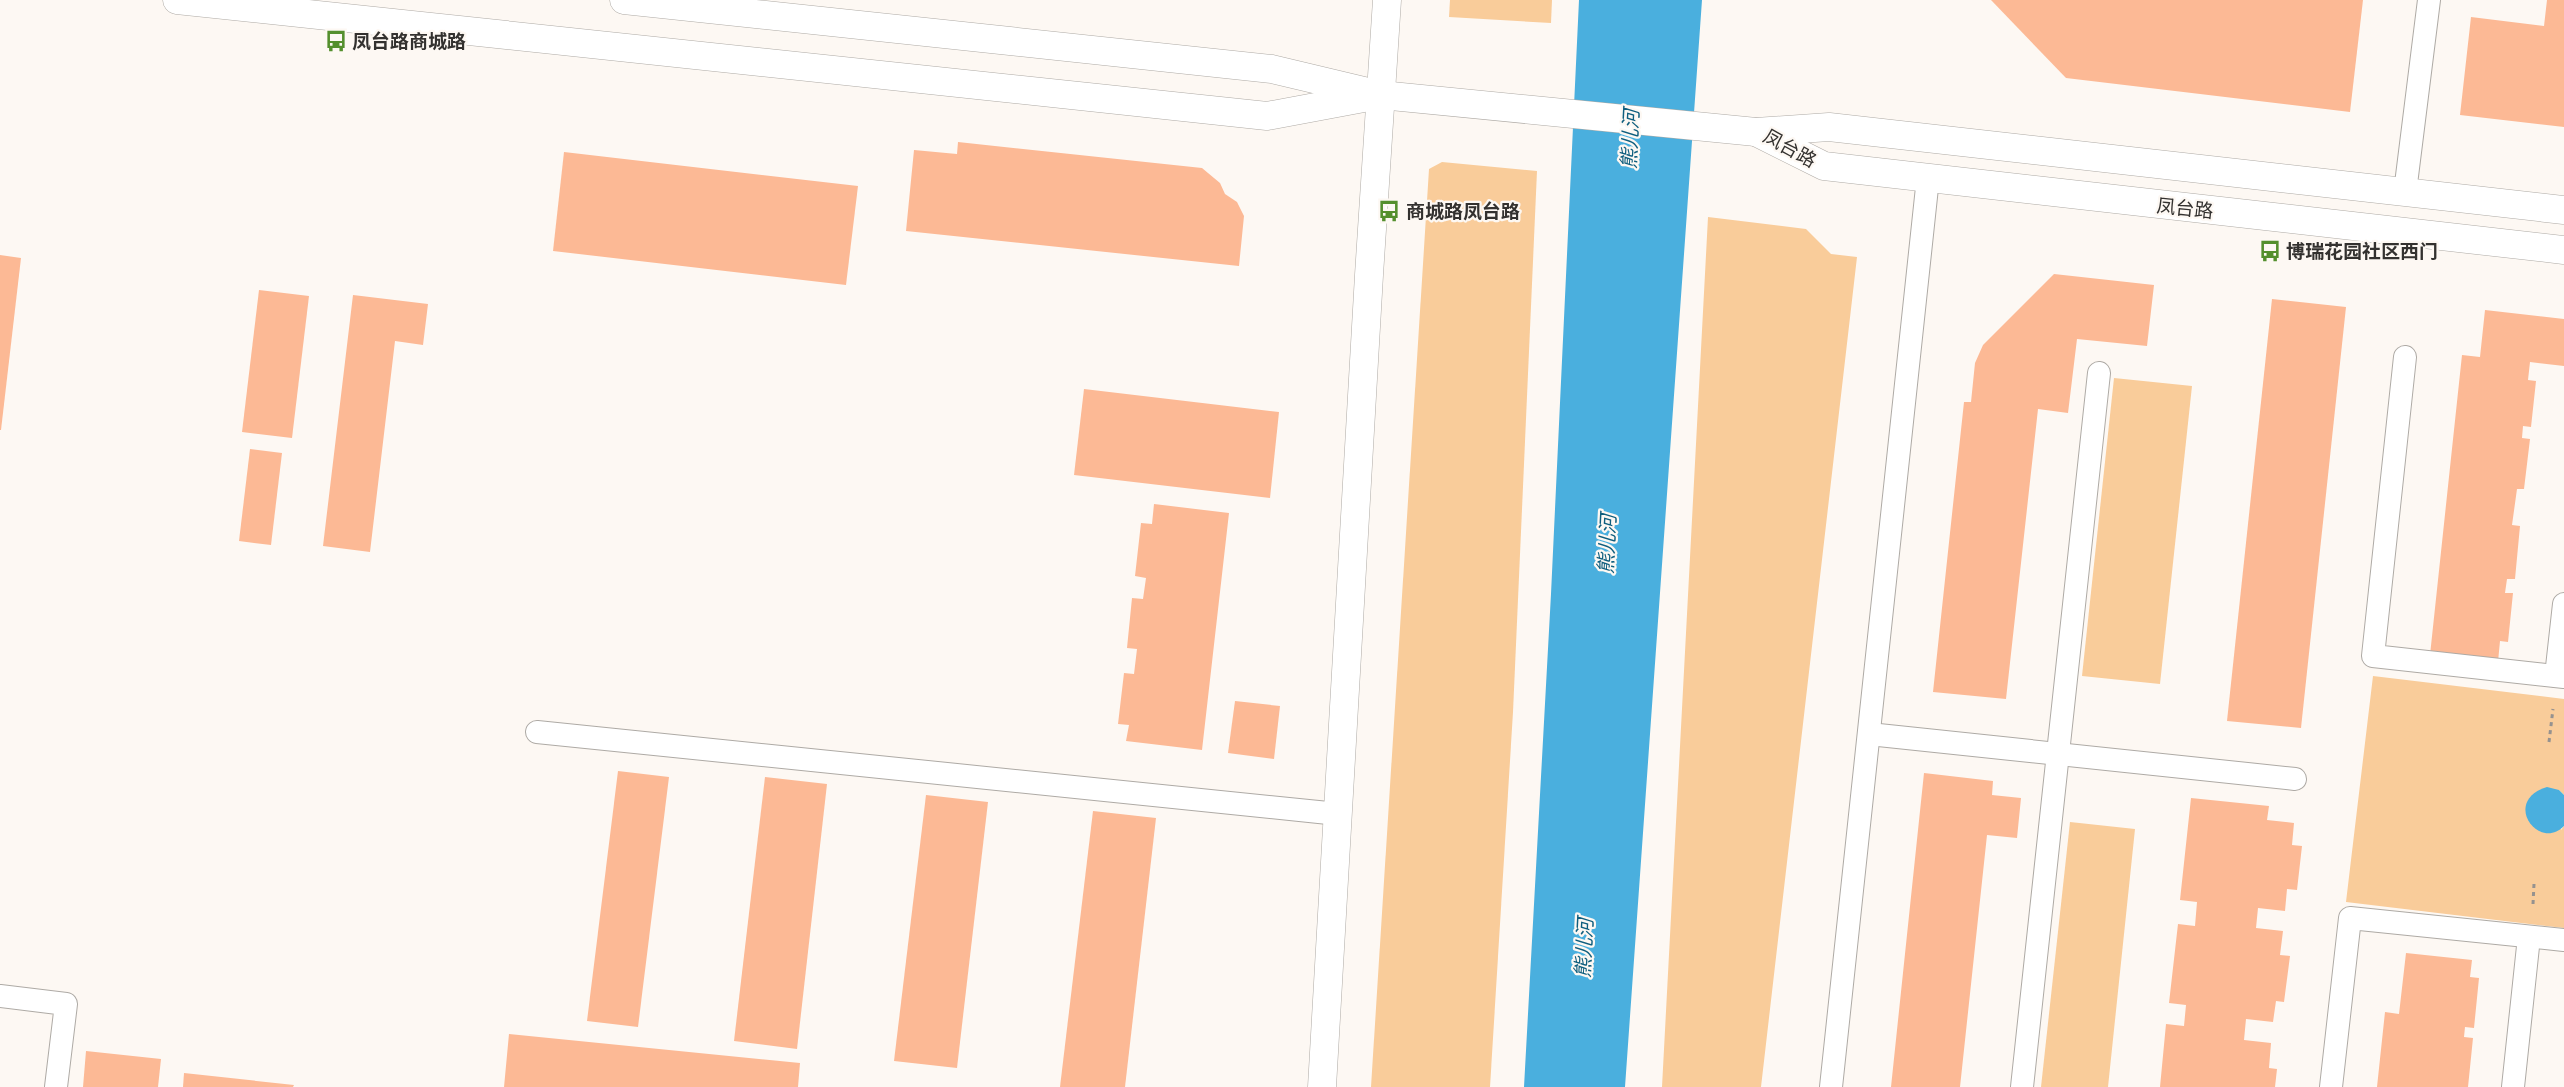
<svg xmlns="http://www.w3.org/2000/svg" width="2564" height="1087" font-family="'PT Sans Narrow','Noto Sans SC',sans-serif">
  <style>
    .green { fill: #f9cc9a }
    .water { fill: #4aafde }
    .building { fill: #fcb995 }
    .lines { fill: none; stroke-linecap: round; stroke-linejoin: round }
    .lane-casing { stroke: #aeaaa5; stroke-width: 24 }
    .street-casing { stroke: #aeaaa5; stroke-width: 29 }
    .path { stroke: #96928f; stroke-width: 3; stroke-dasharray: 4 4; stroke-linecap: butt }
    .lane { stroke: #fff; stroke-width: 22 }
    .street { stroke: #fff; stroke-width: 28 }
    .labels { text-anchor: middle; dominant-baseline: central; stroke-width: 4.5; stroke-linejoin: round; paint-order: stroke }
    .poi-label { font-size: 19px; font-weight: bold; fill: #33312f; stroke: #fdf8f3; text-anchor: start }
    .street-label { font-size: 19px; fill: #33312f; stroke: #fdf8f3 }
    .water-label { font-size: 20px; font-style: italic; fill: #0f5e7e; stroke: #fdf8f3 }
  </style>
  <rect width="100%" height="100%" fill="#fdf8f3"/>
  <g class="green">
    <polygon points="1450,0 1552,0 1551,23 1449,17"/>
    <polygon points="1442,162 1537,171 1513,712 1490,1087 1371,1087 1429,169"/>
    <polygon points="1708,217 1806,229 1831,254 1857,257 1761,1087 1662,1087"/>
    <polygon points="2114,378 2192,386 2160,684 2082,676"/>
    <polygon points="2373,676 2564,699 2564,795 2559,790 2561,830 2564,826 2564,928 2346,902"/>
    <polygon points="2070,822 2135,829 2108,1087 2041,1087"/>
  </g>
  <g class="water">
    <polygon points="1579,0 1702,0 1625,1087 1524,1087 1551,594"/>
    <path d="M2547 787 2559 790 2564 795V826C2539 852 2501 801 2547 787Z"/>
  </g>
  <g class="building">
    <polygon points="1991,0 2363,0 2350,112 2066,78"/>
    <polygon points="2547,0 2564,0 2564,127 2460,115 2471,17 2544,26"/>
    <polygon points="958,142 1202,168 1220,183 1225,194 1237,202 1244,216 1239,266 906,231 914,150 957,154"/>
    <polygon points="564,152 858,186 846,285 553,251"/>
    <polygon points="0,255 21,258 1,430 0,430"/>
    <polygon points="2054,274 2154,285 2147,346 2077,339 2068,413 2038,409 2006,699 1933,692 1964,402 1971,402 1975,363 1983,345"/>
    <polygon points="259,290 309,296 292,438 242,432"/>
    <polygon points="353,295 428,304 423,345 395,341 370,552 323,546"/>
    <polygon points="2272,299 2346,307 2301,728 2227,721"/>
    <polygon points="2485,310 2564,319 2564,366 2530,362 2528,380 2536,381 2531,427 2523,426 2522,438 2530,439 2524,489 2517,489 2512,525 2520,526 2515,579 2507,579 2505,593 2513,593 2508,642 2500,641 2498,662 2430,655 2462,355 2480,357"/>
    <polygon points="1084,389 1279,412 1270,498 1074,475"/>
    <polygon points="250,449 282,453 271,545 239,541"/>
    <polygon points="1154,504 1229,513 1202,750 1126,741 1129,725 1118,724 1124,673 1134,674 1137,649 1127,648 1132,598 1143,599 1146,578 1135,576 1141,523 1152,524"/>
    <polygon points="1235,701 1280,706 1274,759 1228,753"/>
    <polygon points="618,771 669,777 638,1027 587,1021"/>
    <polygon points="1924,773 1993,781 1992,795 2021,798 2017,838 1987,835 1960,1087 1891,1087"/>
    <polygon points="765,777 827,784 797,1049 734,1041"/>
    <polygon points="926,795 988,802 957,1068 894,1061"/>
    <polygon points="2191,798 2269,806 2267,820 2294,823 2292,845 2302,846 2297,890 2287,889 2285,911 2258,908 2256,928 2283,931 2280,955 2290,956 2284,1002 2276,1001 2273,1022 2246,1019 2244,1040 2271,1043 2269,1068 2277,1069 2275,1087 2160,1087 2166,1024 2184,1026 2186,1005 2169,1003 2178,924 2195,926 2197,902 2180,900"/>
    <polygon points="1093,811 1156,818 1125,1087 1060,1087"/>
    <polygon points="2406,953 2472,960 2470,977 2479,978 2474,1028 2465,1027 2464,1037 2473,1038 2468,1087 2377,1087 2385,1012 2399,1014"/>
    <polygon points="509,1034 800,1063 798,1087 504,1087"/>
    <polygon points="86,1051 161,1059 158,1087 83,1087"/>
    <polygon points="184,1073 294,1085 293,1087 183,1087"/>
  </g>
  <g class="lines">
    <g class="lane-casing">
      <g id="lane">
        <polyline points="2405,192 2429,0"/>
        <polyline points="2405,357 2373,656 2564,677"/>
        <polyline points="2556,676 2564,604"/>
        <polyline points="537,732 1338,814"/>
        <polyline points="1869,734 2295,779"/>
        <polyline points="0,996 66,1004 56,1087"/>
        <polyline points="1831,1087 1928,178"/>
        <polyline points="2022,1087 2099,373"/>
        <polyline points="2331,1087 2350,918 2564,940"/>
        <polyline points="2513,1087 2529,937"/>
      </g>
    </g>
    <g class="street-casing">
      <g id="street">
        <polyline points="177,0 1267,116 1369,97"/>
        <polyline points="624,0 1272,69 1381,95 1756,132 1829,127 2564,210"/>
        <polyline points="1756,132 1824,166 2564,250"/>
        <polyline points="1322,1087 1369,275 1387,0"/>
      </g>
    </g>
    <g class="path">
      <polyline points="2549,742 2553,709"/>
      <polyline points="2533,904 2534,884"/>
    </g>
    <use href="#lane" class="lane"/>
    <use href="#street" class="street"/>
  </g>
  <defs>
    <g id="bus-bare" transform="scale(1.725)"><path d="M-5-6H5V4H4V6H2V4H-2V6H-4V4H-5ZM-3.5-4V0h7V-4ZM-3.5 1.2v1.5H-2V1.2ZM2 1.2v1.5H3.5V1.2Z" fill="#548f2d" stroke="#fdf8f3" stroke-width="2.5" paint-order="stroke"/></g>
  </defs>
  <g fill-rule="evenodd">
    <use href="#bus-bare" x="336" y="41"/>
    <use href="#bus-bare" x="1389" y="211"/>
    <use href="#bus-bare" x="2270" y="251"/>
  </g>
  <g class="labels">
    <g class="poi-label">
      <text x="352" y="41">凤台路商城路</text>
      <text x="1406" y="211">商城路凤台路</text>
      <text x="2286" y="251">博瑞花园社区西门</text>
    </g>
    <g class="street-label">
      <text transform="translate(1790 148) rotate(29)">凤台路</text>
      <text transform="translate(2185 208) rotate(6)">凤台路</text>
    </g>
    <g class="water-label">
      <text transform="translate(1630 139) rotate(-87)">熊儿河</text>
      <text transform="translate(1607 544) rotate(-87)">熊儿河</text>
      <text transform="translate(1584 948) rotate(-87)">熊儿河</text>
    </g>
  </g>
</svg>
